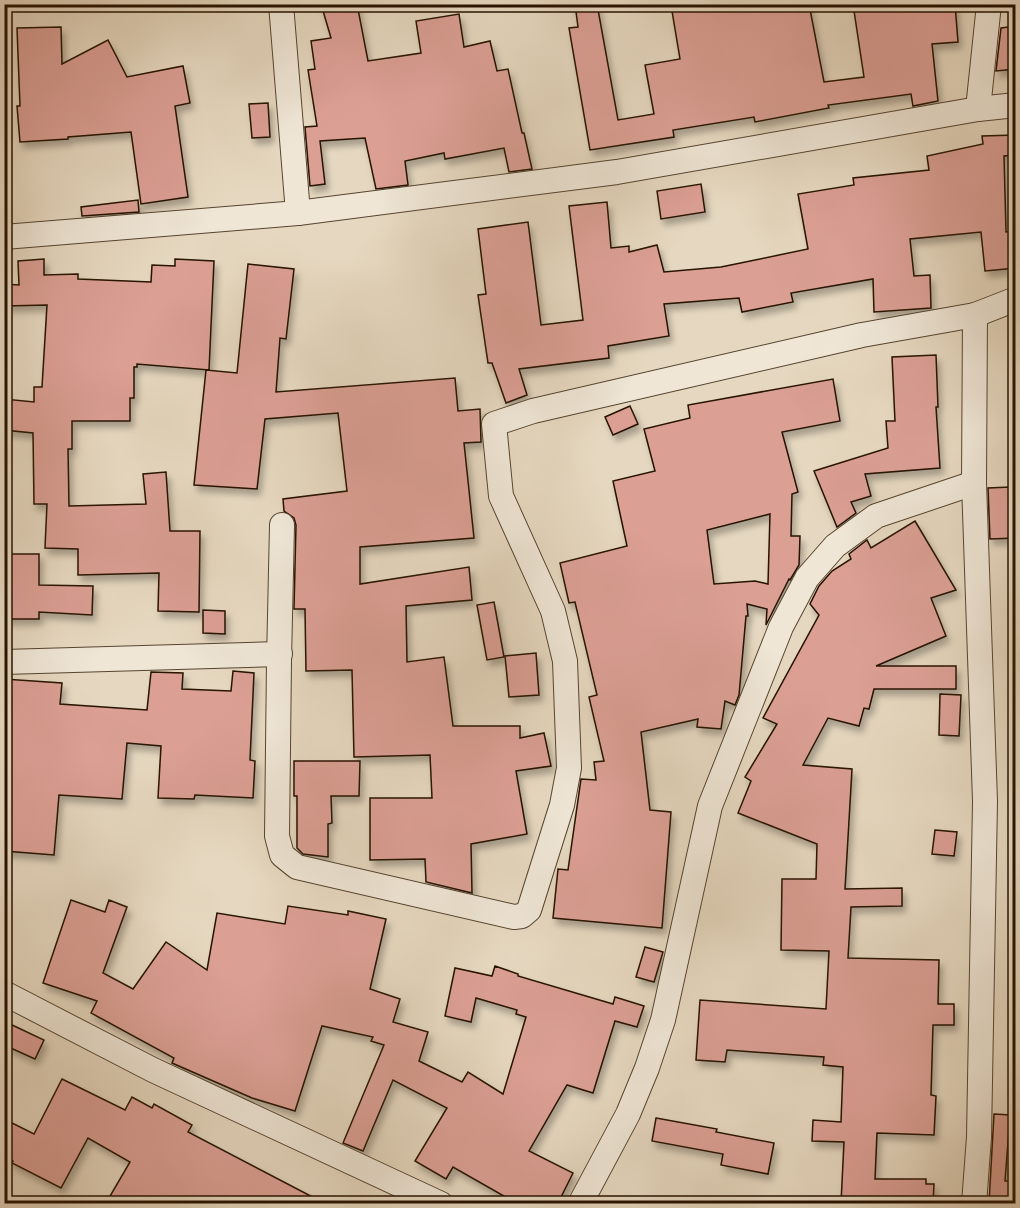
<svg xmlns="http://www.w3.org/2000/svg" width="1020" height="1208" font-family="'Gentium Book Plus',serif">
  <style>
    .building { fill: #db9f94; stroke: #261200; stroke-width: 1.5; fill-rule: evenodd; filter: url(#shadow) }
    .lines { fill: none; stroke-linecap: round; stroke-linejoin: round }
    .minor-casing { stroke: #564430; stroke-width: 26 }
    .minor { stroke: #efe6d6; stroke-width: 24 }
  </style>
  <defs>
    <filter id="shadow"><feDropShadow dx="3.5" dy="6" stdDeviation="3" flood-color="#0004"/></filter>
  </defs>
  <rect width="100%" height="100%" fill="#e6d8c0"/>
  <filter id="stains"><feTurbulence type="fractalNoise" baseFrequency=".00333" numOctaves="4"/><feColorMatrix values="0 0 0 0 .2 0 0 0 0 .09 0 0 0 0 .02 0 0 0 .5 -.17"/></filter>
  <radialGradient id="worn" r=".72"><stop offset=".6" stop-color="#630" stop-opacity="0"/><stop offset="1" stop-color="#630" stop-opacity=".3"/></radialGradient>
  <g class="building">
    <polygon points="321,4 357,4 368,61 421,53 416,21 459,14 464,47 490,41 497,71 508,69 522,133 524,133 532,169 509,172 504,148 445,159 444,153 405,161 408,185 376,189 365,138 320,141 325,184 310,186 305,127 317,126 308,70 315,69 311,41 331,38"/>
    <polygon points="575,4 597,4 618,120 654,114 645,65 680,59 672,11 707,4 809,4 824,82 864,77 853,4 955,4 958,42 932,44 938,101 913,106 911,94 828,105 829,108 755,122 754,117 673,130 674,137 590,150 569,28 578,27"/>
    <polygon points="1016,26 1016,69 996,71 1001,28"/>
    <polygon points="61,27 62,64 108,40 127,77 183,66 190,103 175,106 188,197 141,204 131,132 68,137 68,139 20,142 17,106 20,106 17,28"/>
    <polygon points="268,103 270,137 252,138 249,104"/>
    <polygon points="1016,135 1016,155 1004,156 1006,232 1016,231 1016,268 985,271 981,232 910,239 914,276 930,275 931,308 874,312 873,279 791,293 793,302 742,312 739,298 664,304 669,336 608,346 609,358 519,369 527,395 506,403 492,363 488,363 478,295 486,294 478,229 528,222 541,325 583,320 569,206 607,202 611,248 629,246 629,252 657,245 664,272 721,267 808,249 798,194 854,185 853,178 929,170 927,156 983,144 982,136"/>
    <polygon points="701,184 705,212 661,219 657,191"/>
    <polygon points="138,200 139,212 82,216 81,207"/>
    <polygon points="44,259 44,275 78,274 78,279 151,282 152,265 175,266 175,259 214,261 209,370 137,364 137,367 134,367 134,398 130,398 130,421 72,421 72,449 68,449 69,506 146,504 143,474 166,472 170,531 200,531 199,612 158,611 159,573 78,575 78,549 45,548 47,504 34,504 33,433 4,430 4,399 34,402 34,387 42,387 47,305 4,306 4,284 19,285 18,261"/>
    <polygon points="248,264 294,269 286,339 280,338 276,392 455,378 458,411 480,409 481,442 464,443 474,538 360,547 360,584 469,567 472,600 406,606 407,662 444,657 453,726 520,726 520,738 544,733 551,766 516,771 527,834 471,844 472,893 426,882 425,859 370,860 370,798 432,798 430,755 354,757 352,670 306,671 305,609 294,609 296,525 294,518 284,511 283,499 347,491 338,413 265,419 257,489 194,485 206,370 237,373"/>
    <polygon points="936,355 938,407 936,407 940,468 865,474 871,496 851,502 856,513 837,527 814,471 888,448 886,421 895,421 892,357"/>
    <path d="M833 379 840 421 782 432 798 492 792 494 791 536H800L799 565 790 580 789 579 766 625 767 609 747 604 748 616H746L739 695 735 705 725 701 721 729 697 727 698 719 641 732 650 810 671 812 662 928 553 918 558 869 568 870 581 779 596 780 594 762 604 761 589 697 597 695 575 602 569 603 560 563 627 546 613 481 655 471 644 429 690 418 688 405ZM770 514 768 584 755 581 714 584 707 530Z"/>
    <polygon points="630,406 638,424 613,435 605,417"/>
    <polygon points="1010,487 1010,496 1016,496 1016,538 990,539 988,488"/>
    <polygon points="915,521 956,590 931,598 946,636 876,666 956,666 956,689 874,689 869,709 864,708 859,726 828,718 803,765 852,769 845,889 902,888 902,906 851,907 848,958 939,960 938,1004 954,1004 954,1025 933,1025 931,1095 936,1096 934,1135 877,1133 875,1179 926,1179 926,1184 934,1184 933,1203 841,1203 844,1142 812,1141 813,1120 841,1122 843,1067 823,1065 824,1057 727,1050 725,1062 696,1060 700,1000 826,1009 829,951 781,950 782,879 816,879 817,844 738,813 751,781 745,777 777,724 763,718 819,615 810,604 819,586 832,571 851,559 849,554 867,540 871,548"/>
    <polygon points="4,554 39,554 39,585 93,586 92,615 39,612 39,619 4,619"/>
    <polygon points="494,602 504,657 487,660 477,605"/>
    <polygon points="203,610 225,611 225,634 203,633"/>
    <polygon points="536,653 539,695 509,697 505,656"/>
    <polygon points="233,671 254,673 250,760 255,761 253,798 195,795 194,799 158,798 161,746 127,743 122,799 59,795 54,855 4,851 4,679 62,683 60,704 147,710 151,672 183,673 182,689 231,691"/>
    <polygon points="940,694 961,695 959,736 939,735"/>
    <polygon points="294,761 360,761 359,796 331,796 332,823 328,824 328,857 303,854 297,848 297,796 294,796"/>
    <polygon points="935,830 957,832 954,856 932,854"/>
    <polygon points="71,900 105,912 109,900 127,907 103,973 133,989 166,942 207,970 217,913 285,924 288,906 348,915 348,911 386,919 370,989 400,999 393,1022 428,1032 419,1061 462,1082 468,1072 503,1094 526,1017 516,1014 517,1010 476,998 471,1022 445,1016 455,968 492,976 495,966 518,974 518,976 613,1004 615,997 644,1006 637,1027 615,1021 593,1093 567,1085 529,1151 573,1173 558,1203 516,1203 453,1167 446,1179 415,1161 447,1108 393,1080 363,1151 343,1143 384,1045 371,1041 373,1037 322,1026 295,1111 252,1098 172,1063 174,1058 91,1013 97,1001 43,983"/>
    <polygon points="645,947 663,952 654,982 636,977"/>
    <polygon points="10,1024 44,1040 35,1059 4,1045 4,1036"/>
    <polygon points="62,1079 125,1110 132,1097 152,1108 154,1104 192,1125 188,1132 324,1203 106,1203 130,1162 88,1138 61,1188 12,1163 13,1161 4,1157 4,1119 34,1134"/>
    <polygon points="994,1114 1010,1115 1005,1181 1016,1181 1016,1203 989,1203"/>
    <polygon points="656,1118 717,1129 716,1132 774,1143 768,1174 721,1165 723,1154 652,1141"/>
  </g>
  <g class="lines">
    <g class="minor-casing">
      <g id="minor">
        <polyline points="281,4 298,213"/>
        <polyline points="978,109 989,4"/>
        <polyline points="4,237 298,213 617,172 978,109 1016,105"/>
        <polyline points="282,525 279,661 277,836 282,855 297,867 514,917 522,916 529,910 562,805 569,768 565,661 553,611 501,496 494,424 533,411 862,335 975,315 1016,299"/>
        <polyline points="4,662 280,654"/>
        <polyline points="4,993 153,1070 441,1204"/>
        <polyline points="580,1204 628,1114 647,1068 663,1020 710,806 781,627 807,578 835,546 876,516 974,483"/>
        <polyline points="974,1204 979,1137 985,801 974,483 975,315"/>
      </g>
    </g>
    <use href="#minor" class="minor"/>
  </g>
  <rect width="1020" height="1208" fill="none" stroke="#e6d8c0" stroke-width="24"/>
  <rect x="6" y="6" width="1008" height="1196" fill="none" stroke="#261200" stroke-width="3"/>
  <rect x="12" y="12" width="996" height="1184" fill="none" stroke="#261200" stroke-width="1.5"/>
  <rect width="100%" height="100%" filter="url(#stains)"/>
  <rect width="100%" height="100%" fill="url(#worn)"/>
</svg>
